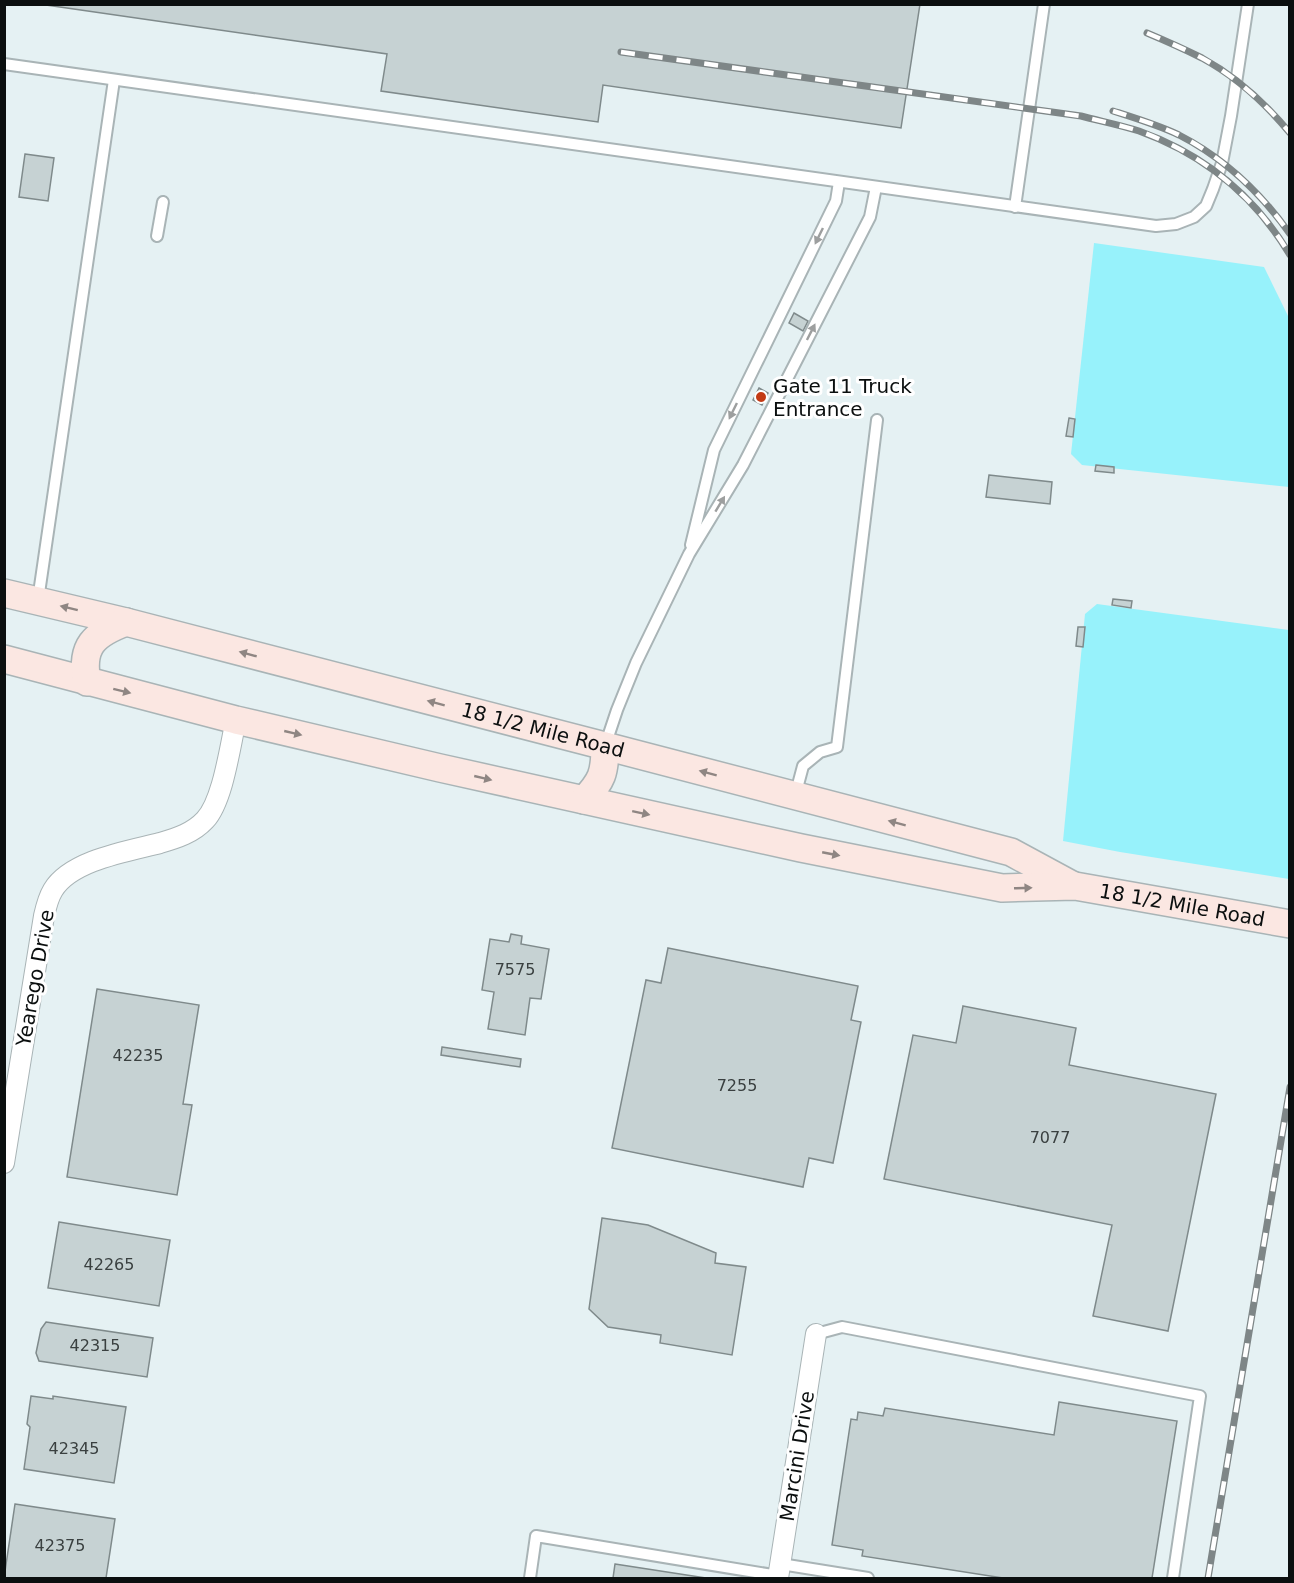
<svg xmlns="http://www.w3.org/2000/svg" width="1294" height="1583" font-family="'DejaVu Sans',sans-serif">
  <style>
    .green { fill: #97f2fb }
    .building { fill: #c6d2d3; stroke: #7f8a8b; stroke-width: 1.5 }
    .lines { fill: none; stroke-linecap: round; stroke-linejoin: round }
    .lane-casing { stroke: #a9b4b6; stroke-width: 14 }
    .street-casing { stroke: #a9b4b6; stroke-width: 22 }
    .secondary-casing { stroke: #a9b4b6; stroke-width: 30 }
    .lane { stroke: #fff; stroke-width: 10 }
    .street { stroke: #fff; stroke-width: 20 }
    .secondary { stroke: #fbe7e2; stroke-width: 27 }
    .rail-casing { stroke: #7e8687; stroke-width: 7 }
    .rail { stroke: #fff; stroke-width: 4.5; stroke-dasharray: 14; stroke-linecap: butt }
    .oneway { fill: #9d9f9f }
    .oneway2 { fill: #8f8683 }
    .poi-dot { fill: #c33a14; stroke: #fff; stroke-width: 2 }
    .labels { text-anchor: middle; dominant-baseline: central; stroke-width: 6; stroke-linejoin: round; paint-order: stroke }
    .number-label { font-size: 16px; fill: #3a4040 }
    .poi-label { font-size: 20px; fill: #0b0f0f; stroke: #fff; text-anchor: start }
    .street-label { font-size: 20px; fill: #0b0f0f; stroke: #fff }
  </style>
  <rect width="100%" height="100%" fill="#e5f1f3"/>
  <g class="green">
    <polygon points="1094,243 1264,267 1289,318 1289,487 1082,465 1071,454"/>
    <polygon points="1097,604 1289,630 1289,879 1120,852 1063,841 1085,614"/>
  </g>
  <g class="building">
    <polygon points="39,4 920,4 901,128 603,85 598,122 381,91 387,54"/>
    <polygon points="25,154 54,158 48,201 19,197"/>
    <polygon points="794,313 808,321 803,331 789,323"/>
    <polygon points="759,388 768,393 762,405 753,400"/>
    <polygon points="1069,418 1075,419 1073,437 1066,436"/>
    <polygon points="1096,465 1114,467 1114,473 1095,471"/>
    <polygon points="989,475 1052,482 1050,504 986,497"/>
    <polygon points="1113,599 1132,601 1131,608 1112,605"/>
    <polygon points="1078,627 1085,627 1083,647 1076,646"/>
    <polygon points="511,934 522,936 521,944 549,949 541,999 530,998 525,1035 488,1029 494,992 482,990 490,939 509,942"/>
    <polygon points="668,948 858,986 851,1020 861,1022 833,1163 809,1158 803,1187 612,1148 646,980 661,983"/>
    <polygon points="97,989 199,1005 183,1104 192,1105 177,1195 67,1177"/>
    <polygon points="963,1006 1076,1028 1069,1065 1216,1094 1168,1331 1093,1316 1112,1225 884,1179 913,1035 956,1043"/>
    <polygon points="442,1047 521,1059 520,1067 441,1055"/>
    <polygon points="602,1218 648,1225 716,1253 715,1263 746,1267 732,1355 660,1343 661,1335 608,1327 589,1309"/>
    <polygon points="59,1222 170,1240 159,1306 48,1288"/>
    <polygon points="46,1322 153,1338 147,1377 39,1361 36,1353 41,1329"/>
    <polygon points="31,1396 53,1399 53,1396 126,1407 114,1483 24,1469 30,1427 27,1424"/>
    <polygon points="1059,1402 1177,1421 1152,1578 1003,1578 862,1556 863,1550 832,1545 851,1419 857,1420 858,1412 883,1416 885,1408 1054,1435"/>
    <polygon points="15,1504 115,1519 106,1578 4,1578"/>
    <polygon points="615,1564 706,1578 613,1578"/>
  </g>
  <g class="lines">
    <g class="lane-casing">
      <g id="lane">
        <polyline points="4,64 1156,226 1176,224 1194,217 1206,206 1213,189 1222,163 1231,116 1248,4"/>
        <polyline points="1015,207 1044,4"/>
        <polyline points="157,236 163,202"/>
        <polyline points="691,545 714,450 836,201 839,182"/>
        <polyline points="38,600 114,80"/>
        <polyline points="605,746 617,710 636,663 689,554 743,465 870,217 876,187"/>
        <polyline points="795,796 803,766 820,752 837,747 877,420"/>
        <polyline points="816,1334 842,1327 1200,1396 1173,1578"/>
        <polyline points="781,1564 868,1578"/>
        <polyline points="530,1578 536,1536 779,1576"/>
      </g>
    </g>
    <g class="street-casing">
      <g id="street">
        <path d="M4 1163 44 916C46 907 48 898 53 890 71 860 129 851 160 843 177 838 193 833 205 820 223 801 230 746 236 720"/>
        <polyline points="778,1578 816,1334"/>
      </g>
    </g>
    <g class="secondary-casing">
      <g id="secondary">
        <path id="s1" d="M4 593 126 622 605 746 1011 852 1072 885"/>
        <path id="s2" d="M4 659 236 720 440 768 801 848 1002 888 1075 886 1290 924"/>
        <path d="M87 682C80 646 94 634 126 622"/>
        <path d="M584 800C602 781 605 773 605 746"/>
      </g>
    </g>
    <use href="#lane" class="lane"/>
    <use href="#street" class="street"/>
    <use href="#secondary" class="secondary"/>
    <g class="rail-casing">
      <g id="rail">
        <path d="M1147 33C1166 41 1184 49 1202 58 1235 76 1266 104 1290 133"/>
        <path d="M621 52 1081 116C1100 121 1120 125 1139 131 1203 154 1255 196 1290 255"/>
        <path d="M1113 111C1135 118 1158 125 1179 135 1224 158 1261 193 1290 234"/>
        <polyline points="1208,1578 1290,1087"/>
      </g>
    </g>
    <use href="#rail" class="rail"/>
  </g>
  <defs><path id="oneway-solid" d="M-6-.8H1V-3.2L6.5 0L1 3.2V.8H-6Z" transform="scale(1.5)"/></defs>
  <g class="oneway">
    <use href="#oneway-solid" transform="translate(819 236) rotate(116)"/>
    <use href="#oneway-solid" transform="translate(811 332) rotate(-63)"/>
    <use href="#oneway-solid" transform="translate(733 411) rotate(116)"/>
    <use href="#oneway-solid" transform="translate(720 504) rotate(-59)"/>
  </g>
  <g class="oneway2">
    <use href="#oneway-solid" transform="translate(69 608) rotate(-166)"/>
    <use href="#oneway-solid" transform="translate(248 654) rotate(-165)"/>
    <use href="#oneway-solid" transform="translate(122 691) rotate(14)"/>
    <use href="#oneway-solid" transform="translate(436 703) rotate(-165)"/>
    <use href="#oneway-solid" transform="translate(293 733) rotate(13)"/>
    <use href="#oneway-solid" transform="translate(708 773) rotate(-165)"/>
    <use href="#oneway-solid" transform="translate(483 778) rotate(13)"/>
    <use href="#oneway-solid" transform="translate(641 813) rotate(12)"/>
    <use href="#oneway-solid" transform="translate(897 823) rotate(-165)"/>
    <use href="#oneway-solid" transform="translate(831 854) rotate(11)"/>
    <use href="#oneway-solid" transform="translate(1023 888) rotate(-2)"/>
  </g>
  <circle class="poi-dot" cx="761" cy="397" r="6"/>
  <g class="labels">
    <g class="number-label">
      <text x="515" y="969">7575</text>
      <text x="138" y="1055">42235</text>
      <text x="737" y="1085">7255</text>
      <text x="1050" y="1137">7077</text>
      <text x="109" y="1264">42265</text>
      <text x="95" y="1345">42315</text>
      <text x="74" y="1448">42345</text>
      <text x="60" y="1545">42375</text>
    </g>
    <g class="poi-label">
      <text x="773" y="386">Gate 11 Truck<tspan x="773" dy="23">Entrance</tspan></text>
    </g>
    <g class="street-label">
      <text stroke="none"><textPath href="#s1" startOffset="556">18 1/2 Mile Road</textPath></text>
      <text stroke="none"><textPath href="#s2" startOffset="1206">18 1/2 Mile Road</textPath></text>
      <text transform="translate(35 978) rotate(-80)">Yearego Drive</text>
      <text transform="translate(797 1456) rotate(-81)">Marcini Drive</text>
    </g>
  </g>
  <rect width="1294" height="1583" fill="none" stroke="#0b0f0f" stroke-width="12"/>
</svg>
